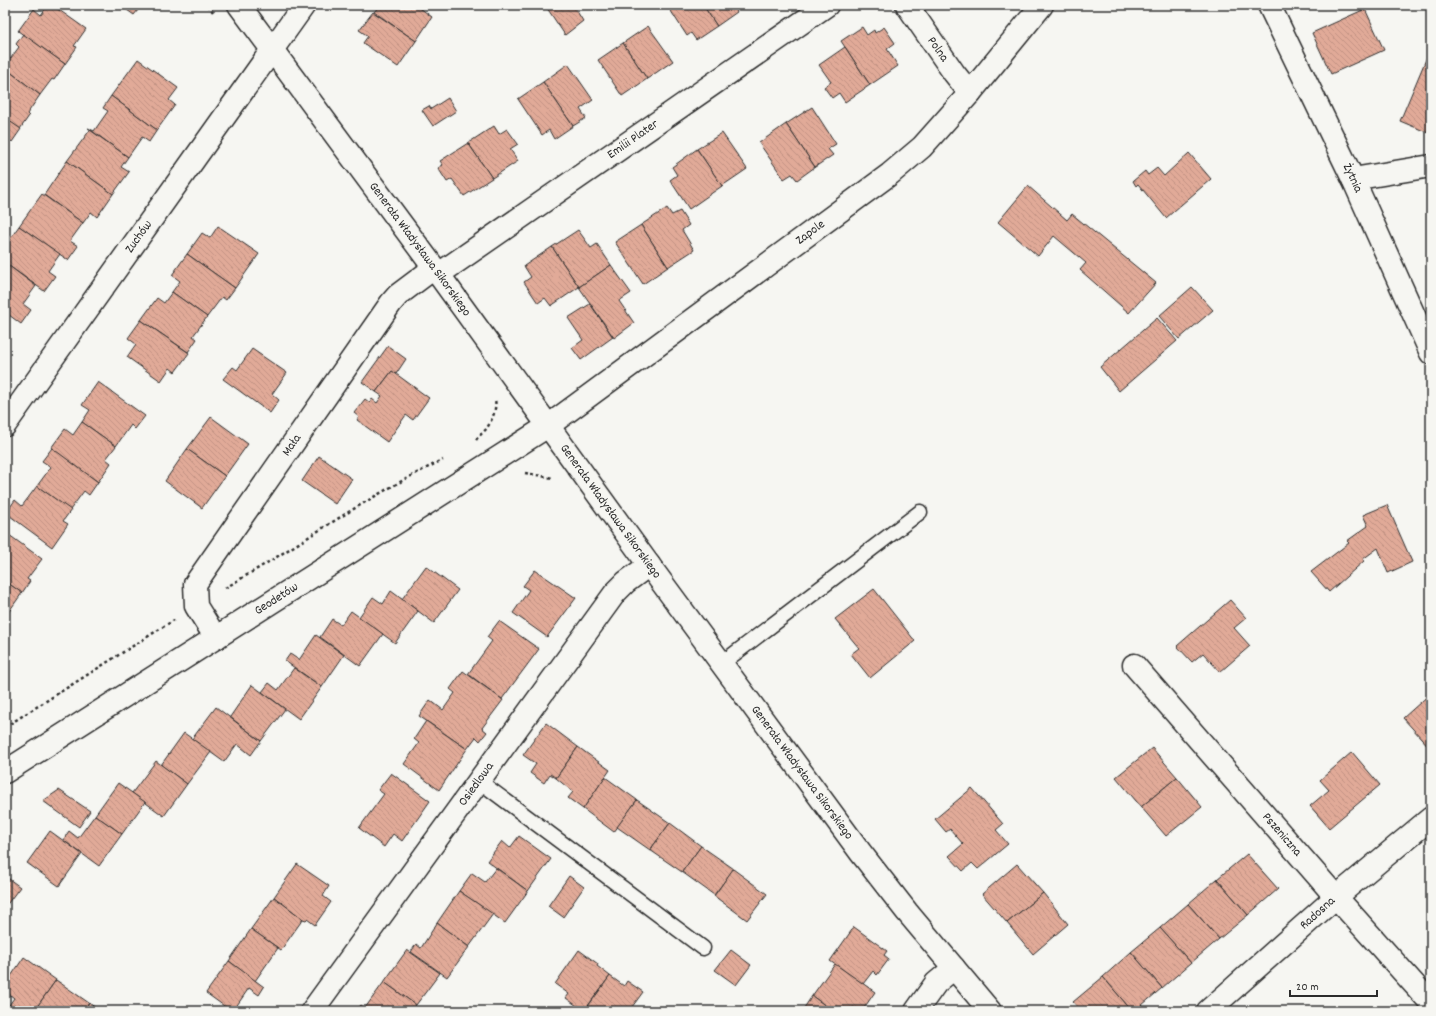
<svg xmlns="http://www.w3.org/2000/svg" width="1436" height="1016" font-family="Dekko,sans-serif">
  <style>
    .building { fill: url(#building-back-hatch); stroke: #2b2b2b }
    .lines { fill: none; stroke-linecap: round; stroke-linejoin: round }
    .service-casing { stroke: #2b2b2b; stroke-width: 17 }
    .minor-casing { stroke: #2b2b2b; stroke-width: 25 }
    .tertiary-casing { stroke: #2b2b2b; stroke-width: 25 }
    .path { stroke: #2b2b2b; stroke-width: 2.5; stroke-dasharray: 3 3; stroke-linecap: butt }
    .service { stroke: #f6f6f2; stroke-width: 14 }
    .minor { stroke: #f6f6f2; stroke-width: 22 }
    .tertiary { stroke: #f6f6f2; stroke-width: 22 }
    .labels { text-anchor: middle; dominant-baseline: central; stroke-width: 3; stroke-linejoin: round; paint-order: stroke }
    .street-label { font-size: 13px; fill: #2b2b2b; stroke: #f6f6f2 }
  </style>
  <defs>
    <pattern id="building-back-hatch" width="6" height="6" patternUnits="userSpaceOnUse"><rect width="6" height="6" fill="#e1aa98"/><path d="M-1 5l2 2M0 0l6 6M5-1l2 2" fill="none" stroke="#c19283"/></pattern>
  </defs>
  <rect width="100%" height="100%" fill="#f6f6f2"/>
  <filter id="ink" filterUnits="userSpaceOnUse"><feTurbulence type="fractalNoise" baseFrequency=".025" numOctaves="2"/><feDisplacementMap in="SourceGraphic" scale="8" xChannelSelector="R" yChannelSelector="G"/><feConvolveMatrix kernelMatrix="1 2 1 2 8 2 1 2 1" color-interpolation-filters="sRGB"/></filter>
  <g filter="url(#ink)">
    <g class="building">
      <polygon points="48,5 52,5 86,29 74,46 77,47 65,64 18,31 34,9 41,15"/>
      <polygon points="120,5 142,5 134,15"/>
      <polygon points="380,5 416,5 432,17 416,41 374,12"/>
      <polygon points="549,5 573,5 583,21 565,35 547,8"/>
      <polygon points="667,5 703,5 717,26 696,40 691,33 687,36"/>
      <polygon points="703,5 733,5 737,12 717,26"/>
      <polygon points="1365,9 1384,50 1331,74 1312,33"/>
      <polygon points="373,12 416,41 398,67 363,43 368,36 359,30"/>
      <polygon points="648,26 673,61 647,79 623,43"/>
      <polygon points="862,27 867,35 874,30 875,33 884,27 895,43 887,49 898,66 870,85 841,41"/>
      <polygon points="23,34 65,64 54,80 52,79 40,95 5,68 5,66 19,47 16,44"/>
      <polygon points="623,43 647,79 622,96 598,60"/>
      <polygon points="845,47 870,85 845,102 839,93 832,98 824,87 831,82 819,65"/>
      <polygon points="1429,52 1431,53 1431,134 1400,121"/>
      <polygon points="138,59 178,88 169,100 175,105 157,130 111,96"/>
      <polygon points="568,64 593,100 580,109 586,118 573,126 543,82"/>
      <polygon points="5,68 40,95 27,114 29,116 20,129 5,118"/>
      <polygon points="543,82 573,126 554,139 549,130 542,135 518,99"/>
      <polygon points="111,96 157,130 149,142 142,137 128,157 88,128 94,131 108,111 103,108"/>
      <polygon points="448,98 456,111 433,126 422,110 429,106 431,109"/>
      <polygon points="812,107 836,144 828,149 833,155 815,167 786,124"/>
      <polygon points="5,118 21,129 12,142 10,140 5,147"/>
      <polygon points="786,124 815,167 797,180 792,174 784,179 759,143"/>
      <polygon points="494,126 499,134 507,129 518,144 510,149 518,161 492,178 468,143"/>
      <polygon points="90,130 128,157 121,167 129,172 113,194 67,161"/>
      <polygon points="722,133 747,169 722,186 697,149"/>
      <polygon points="468,143 492,178 464,196 452,179 447,182 438,168 443,165 440,161"/>
      <polygon points="697,149 722,186 689,209 670,180 677,175 672,167"/>
      <polygon points="1189,153 1211,179 1166,218 1138,184 1136,186 1133,181 1145,171 1148,175 1157,168 1164,176"/>
      <polygon points="67,161 113,194 97,217 91,212 83,223 44,195"/>
      <polygon points="1028,186 1067,220 1072,214 1156,283 1129,313 1080,270 1086,263 1054,236 1038,256 998,222"/>
      <polygon points="42,194 83,223 70,241 78,246 68,260 19,226"/>
      <polygon points="667,208 672,215 680,211 689,225 682,230 694,250 668,267 641,225"/>
      <polygon points="641,225 668,267 643,284 615,242"/>
      <polygon points="19,226 60,254 48,271 55,276 44,291 5,263 5,246"/>
      <polygon points="218,226 259,254 235,288 187,254 202,233 210,238"/>
      <polygon points="578,230 591,248 597,244 611,265 579,287 552,247"/>
      <polygon points="552,247 579,287 551,306 545,298 538,303 524,282 531,277 524,266"/>
      <polygon points="187,254 235,288 226,300 222,297 207,317 172,292 180,281 172,275"/>
      <polygon points="5,263 36,286 23,304 31,310 21,324 5,312"/>
      <polygon points="611,265 631,293 619,301 634,323 614,338 579,287"/>
      <polygon points="1192,287 1213,310 1179,339 1159,316"/>
      <polygon points="172,292 207,317 193,336 197,339 188,352 141,320 157,298 164,303"/>
      <polygon points="590,304 613,337 581,360 572,348 583,340 568,318"/>
      <polygon points="1157,318 1177,341 1119,391 1100,367"/>
      <polygon points="141,320 189,353 175,372 170,368 161,381 127,357 136,344 128,338"/>
      <polygon points="388,346 406,359 396,374 392,371 376,392 362,382"/>
      <polygon points="252,349 287,373 272,394 279,400 270,413 223,379 233,367 237,370"/>
      <polygon points="392,371 429,398 413,420 406,415 387,442 357,420 359,417 354,413 365,399 370,403 372,399 377,403 382,396 376,392"/>
      <polygon points="98,382 145,416 135,429 131,425 116,446 82,422 90,410 82,405"/>
      <polygon points="211,417 248,444 225,476 187,449"/>
      <polygon points="82,422 116,446 106,459 111,463 98,482 51,448 65,429 73,435"/>
      <polygon points="52,448 98,482 89,495 84,491 70,510 37,486 51,467 42,461"/>
      <polygon points="187,449 225,476 202,508 165,481"/>
      <polygon points="319,456 352,479 335,504 302,481"/>
      <polygon points="37,486 71,510 63,521 68,524 52,547 6,513 15,500 22,506"/>
      <polygon points="1387,505 1412,562 1388,573 1378,548 1363,559 1364,561 1329,592 1311,572 1349,543 1347,541 1368,526 1363,515"/>
      <polygon points="5,532 42,559 27,579 30,581 22,593 5,581"/>
      <polygon points="426,566 458,590 434,623 402,599"/>
      <polygon points="535,570 576,598 547,637 513,613 529,590 523,586"/>
      <polygon points="5,581 22,593 5,617"/>
      <polygon points="874,589 915,641 870,678 851,654 859,648 835,619"/>
      <polygon points="391,591 418,611 395,643 359,617 373,597 383,604"/>
      <polygon points="1230,600 1246,618 1234,628 1250,646 1220,672 1203,653 1192,662 1177,646"/>
      <polygon points="351,611 383,634 360,666 320,637 332,619 341,625"/>
      <polygon points="499,621 539,649 502,699 468,674 492,641 487,637"/>
      <polygon points="316,635 344,655 322,687 285,661 290,654 299,660"/>
      <polygon points="294,668 322,687 299,719 262,692 269,683 278,690"/>
      <polygon points="463,671 503,700 482,728 487,732 480,741 476,737 467,749 419,716 430,700 443,710 455,693 450,689"/>
      <polygon points="252,685 285,709 261,741 230,717"/>
      <polygon points="1431,693 1431,749 1403,718"/>
      <polygon points="216,707 261,741 251,755 237,744 224,762 192,739"/>
      <polygon points="426,721 467,749 439,790 404,764 419,743 414,739"/>
      <polygon points="546,723 578,747 556,778 550,774 544,783 530,773 536,764 523,755"/>
      <polygon points="184,733 211,752 187,784 161,765"/>
      <polygon points="578,747 610,770 583,809 568,798 573,792 556,778"/>
      <polygon points="1152,748 1177,777 1141,807 1116,777"/>
      <polygon points="1352,752 1380,785 1329,828 1310,806 1329,790 1320,780"/>
      <polygon points="156,761 187,784 164,816 132,793"/>
      <polygon points="391,773 430,801 402,841 393,834 384,847 359,828 384,794 378,790"/>
      <polygon points="605,777 637,800 614,832 583,809"/>
      <polygon points="1177,777 1202,807 1166,836 1141,807"/>
      <polygon points="118,783 145,802 122,834 95,815"/>
      <polygon points="972,788 1003,824 996,830 1008,844 978,869 972,863 963,871 949,856 963,844 950,829 946,832 935,819"/>
      <polygon points="59,790 90,811 79,827 43,801"/>
      <polygon points="637,800 670,823 650,850 617,827"/>
      <polygon points="95,815 122,834 99,866 63,840 69,831 78,838"/>
      <polygon points="670,823 701,846 682,872 650,850"/>
      <polygon points="50,831 82,854 59,886 27,863"/>
      <polygon points="519,836 551,859 528,891 487,861 502,841 510,848"/>
      <polygon points="701,846 734,869 714,895 682,872"/>
      <polygon points="1247,854 1278,889 1248,915 1217,879"/>
      <polygon points="297,864 329,886 323,896 331,902 315,925 307,919 306,920 303,919 274,897"/>
      <polygon points="1017,864 1043,893 1007,923 982,894"/>
      <polygon points="496,868 528,891 505,923 459,891 472,873 485,882"/>
      <polygon points="733,869 767,894 747,920 714,896"/>
      <polygon points="5,876 20,887 5,907"/>
      <polygon points="569,876 584,887 563,917 548,906"/>
      <polygon points="1217,879 1248,915 1219,939 1188,904"/>
      <polygon points="459,891 493,914 469,947 437,923"/>
      <polygon points="1043,893 1068,924 1033,954 1007,923"/>
      <polygon points="274,897 303,919 281,950 251,929"/>
      <polygon points="1188,904 1219,939 1191,963 1160,928"/>
      <polygon points="437,923 469,947 447,977 411,952 416,944 421,948"/>
      <polygon points="854,927 887,951 884,955 889,959 877,975 873,971 863,984 830,961"/>
      <polygon points="1160,928 1191,963 1162,988 1131,952"/>
      <polygon points="251,929 278,948 255,981 229,961"/>
      <polygon points="407,950 440,973 416,1005 384,982"/>
      <polygon points="579,950 598,964 597,966 610,976 584,1011 566,998 569,994 555,984"/>
      <polygon points="731,950 751,965 736,985 715,970"/>
      <polygon points="1131,952 1162,988 1135,1011 1132,1011 1103,977"/>
      <polygon points="24,957 56,980 34,1011 32,1011 24,1006 20,1011 18,1011 9,1005 14,998 5,991 5,985"/>
      <polygon points="229,961 264,987 259,995 249,988 233,1011 231,1011 206,993"/>
      <polygon points="835,964 875,992 862,1011 859,1011 853,1007 850,1011 833,1011 812,996"/>
      <polygon points="610,976 624,986 627,981 643,992 629,1011 589,1011 586,1009"/>
      <polygon points="1103,977 1132,1011 1081,1011 1073,1002"/>
      <polygon points="56,980 89,1003 83,1011 34,1011"/>
      <polygon points="384,982 416,1005 412,1011 356,1010 361,1005 365,1008"/>
      <polygon points="812,996 833,1011 802,1011"/>
      <polygon points="89,1003 100,1011 83,1011"/>
    </g>
    <g class="lines">
      <g class="service-casing">
        <g id="service">
          <polyline points="721,664 920,512"/>
          <polyline points="479,781 703,948"/>
        </g>
      </g>
      <g class="minor-casing">
        <g id="minor">
          <path id="s1" d="M907 5 954 73 970 93"/>
          <path id="s2" d="M1269 5 1353 179 1431 353"/>
          <polyline points="1353,179 1431,166"/>
          <path id="s3" d="M439 274 827 5"/>
          <path id="s4" d="M5 425 304 5"/>
          <path id="s5" d="M216 638 196 606 195 584 391 303 398 295 434 268"/>
          <path id="s6" d="M1134 665 1336 897 1431 1003"/>
          <path id="s7" d="M312 1011 615 593 626 582 649 565"/>
          <polyline points="916,1011 936,983 954,968"/>
          <path id="s8" d="M1208 1011 1336 897 1431 818"/>
        </g>
      </g>
      <g class="tertiary-casing">
        <g id="tertiary">
          <path id="s9" d="M239 5 434 268 649 565 861 853 907 912 990 1011"/>
          <path id="s10" d="M5 772 548 426 890 174 922 147 970 93 1042 5"/>
        </g>
      </g>
      <g class="path">
        <polyline points="208,5 213,12"/>
        <path d="M476 440C479 435 484 432 487 428 492 420 497 409 495 399"/>
        <polyline points="525,473 553,478"/>
        <path d="M225 588C298 546 367 496 443 460"/>
        <polyline points="5,727 174,620"/>
      </g>
      <use href="#service" class="service"/>
      <use href="#minor" class="minor"/>
      <use href="#tertiary" class="tertiary"/>
    </g>
  </g>
  <g class="labels">
    <g class="street-label">
      <text stroke="none"><textPath href="#s1" startOffset="54">Polna</textPath></text>
      <text stroke="none"><textPath href="#s3" startOffset="236">Emilii Plater</textPath></text>
      <text stroke="none"><textPath href="#s2" startOffset="192">Żytnia</textPath></text>
      <text stroke="none"><textPath href="#s10" startOffset="970">Zapole</textPath></text>
      <text stroke="none"><textPath href="#s4" startOffset="231">Zuchów</textPath></text>
      <text stroke="none"><textPath href="#s9" startOffset="304">Generała Władysława Sikorskiego</textPath></text>
      <text stroke="none"><textPath href="#s5" startOffset="229">Mała</textPath></text>
      <text stroke="none"><textPath href="#s9" startOffset="628">Generała Władysława Sikorskiego</textPath></text>
      <text stroke="none"><textPath href="#s10" startOffset="322">Geodetów</textPath></text>
      <text stroke="none"><textPath href="#s9" startOffset="952">Generała Władysława Sikorskiego</textPath></text>
      <text stroke="none"><textPath href="#s7" startOffset="280">Osiedlowa</textPath></text>
      <text stroke="none"><textPath href="#s6" startOffset="225">Pszeniczna</textPath></text>
      <text stroke="none"><textPath href="#s8" startOffset="147">Radosna</textPath></text>
    </g>
  </g>
  <rect width="1436" height="1016" fill="none" stroke="#f6f6f2" stroke-width="20"/>
  <rect x="10" y="10" width="1416" height="996" fill="none" stroke="#2b2b2b" stroke-width="1.5" filter="url(#ink)"/>
  <path d="M1290 990v6h87v-6" fill="none" stroke="#2b2b2b" stroke-width="2"/>
  <text x="1296" y="990" font-size="12" fill="#2b2b2b" stroke="#f6f6f2" stroke-width="3" paint-order="stroke">20 m</text>
</svg>
